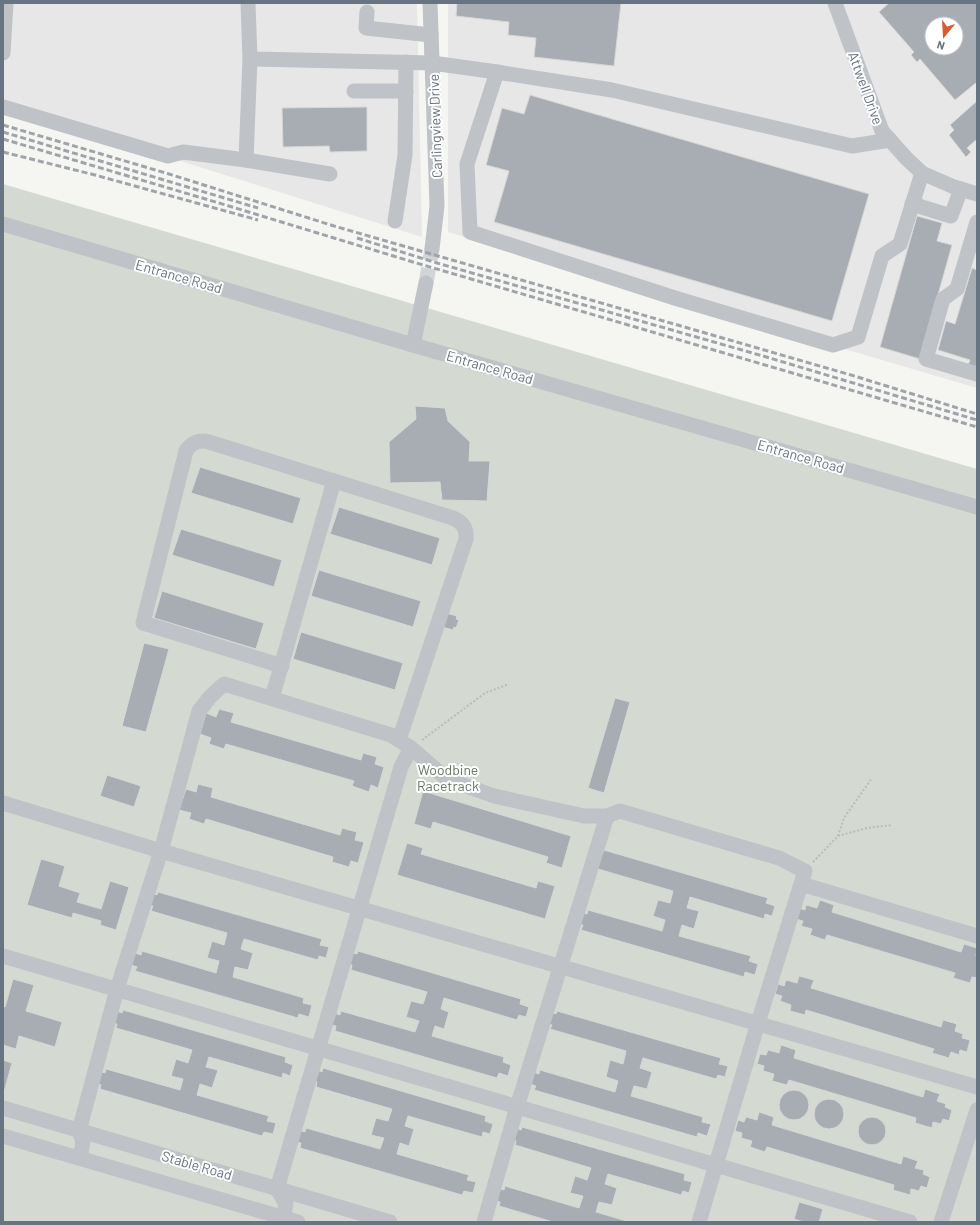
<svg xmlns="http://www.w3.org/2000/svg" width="980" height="1225" font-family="Barlow,sans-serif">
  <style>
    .built { fill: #e6e7e6; fill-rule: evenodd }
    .green { fill: #d4dad2 }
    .building { fill: #a7adb3; stroke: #d7d7d5; fill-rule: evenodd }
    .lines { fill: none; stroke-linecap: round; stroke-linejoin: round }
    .minor-tunnel { stroke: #d2d5d6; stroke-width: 15; stroke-dasharray: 15 8; stroke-linecap: butt }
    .path { stroke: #b9bbbe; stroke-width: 2; stroke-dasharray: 2 2; stroke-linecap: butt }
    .minor { stroke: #bfc2c6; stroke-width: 15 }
    .rail { stroke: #9fa4aa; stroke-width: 3; stroke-dasharray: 6 3; stroke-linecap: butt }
    .labels { text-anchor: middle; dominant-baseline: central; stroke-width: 4; stroke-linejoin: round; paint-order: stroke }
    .street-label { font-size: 14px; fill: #677481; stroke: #fff }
    .park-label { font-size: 14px; fill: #687865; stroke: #fff }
  </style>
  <rect width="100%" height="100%" fill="#f5f5f2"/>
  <g class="built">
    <polygon points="3,3 417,3 422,237 3,105"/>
    <path d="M448 3H977V388L448 232ZM932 24H956V48H932Z"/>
  </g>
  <polygon class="green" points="3,184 977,469 977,1222 3,1222"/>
  <g class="building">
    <polygon points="457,3 621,3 614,66 534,57 536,38 508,35 509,22 456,16"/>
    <path d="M889 3H977V82L955 100 920 59 917 62 911 55 914 52 879 12ZM932 24H956V48H932Z"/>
    <polygon points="530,95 869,194 832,321 494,222 509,171 486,165 502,108 524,114"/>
    <polygon points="977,101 977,139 967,148 971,152 966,157 949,135 954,130 950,125"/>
    <polygon points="367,107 367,151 330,152 329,146 283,147 282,108"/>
    <polygon points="917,216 942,223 937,241 952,245 920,359 880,347"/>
    <polygon points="972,268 977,270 977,363 975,370 967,368 970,360 938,350 946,321 955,324"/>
    <polygon points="415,406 445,408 448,421 470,442 469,461 490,461 487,501 442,500 440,482 390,483 389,442 416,419"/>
    <polygon points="200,467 301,498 293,524 191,493"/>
    <polygon points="339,507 440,538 432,565 330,534"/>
    <polygon points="181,529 282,560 274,587 172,555"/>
    <polygon points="319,570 421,601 413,627 311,596"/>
    <polygon points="162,591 264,623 256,649 154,618"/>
    <polygon points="446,613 457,616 456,619 459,620 456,628 454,627 453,630 442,627"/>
    <polygon points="301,632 403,663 395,690 293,659"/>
    <polygon points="144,643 169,649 146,732 122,726"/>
    <polygon points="615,698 630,702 604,793 588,788"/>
    <polygon points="219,709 234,713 231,722 361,760 363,753 377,757 375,764 384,767 378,788 371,785 369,792 352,786 354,781 226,744 224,749 209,744 211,738 200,734 206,713 216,717"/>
    <polygon points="107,775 141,786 134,807 100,796"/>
    <polygon points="198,784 213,788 211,797 340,835 342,828 357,832 355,840 364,842 358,863 351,861 349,867 332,862 333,857 206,819 204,824 189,819 191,813 179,810 186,789 196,792"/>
    <polygon points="423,791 571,836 562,868 546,863 548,857 433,822 431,829 414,824"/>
    <polygon points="407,843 423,848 421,854 536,888 538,881 555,886 545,919 397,875"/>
    <polygon points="604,850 768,898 766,903 775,906 772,916 765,914 764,919 690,897 687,908 699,911 694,929 682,925 679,936 751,956 749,961 758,964 755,975 745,972 744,977 581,930 583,925 577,924 581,912 587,914 588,910 662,931 665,920 653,916 658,900 670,903 673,891 598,869 598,852 603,853"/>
    <polygon points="41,859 65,866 59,886 80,893 77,902 101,909 110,881 129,887 116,930 100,925 101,921 73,913 72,918 27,905"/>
    <polygon points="158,892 322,939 320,945 329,947 326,958 319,956 318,960 244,939 241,949 253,953 248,970 235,967 233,977 304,998 303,1003 312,1005 309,1017 299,1014 298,1018 135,971 137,967 131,965 135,953 141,955 142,951 216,973 219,961 207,958 212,941 224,945 227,933 151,911 153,906 149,905 152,893 157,895"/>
    <polygon points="820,900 834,905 832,912 961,952 964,944 977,948 976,956 977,956 977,978 972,977 970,983 953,978 955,973 827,935 825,940 810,935 812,929 801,926 803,921 796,919 799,908 805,910 806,905 817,908"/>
    <polygon points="358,951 521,999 520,1004 529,1007 526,1017 519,1015 517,1020 444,998 441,1009 449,1012 444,1029 435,1026 432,1036 504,1057 503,1062 511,1065 508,1076 499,1073 497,1078 335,1031 336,1026 331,1025 334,1013 340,1015 341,1011 415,1032 419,1021 406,1017 411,1001 423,1004 427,992 351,970 352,965 349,964 352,953 357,954"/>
    <polygon points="799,976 814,980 811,988 941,1027 943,1020 957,1024 955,1031 963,1034 962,1038 970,1040 967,1052 960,1050 959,1055 951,1052 949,1058 932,1053 934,1049 806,1010 805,1015 790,1011 791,1005 780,1001 782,996 775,994 778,984 784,986 786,980 797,983"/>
    <polygon points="13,979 34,985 26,1011 62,1022 55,1047 19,1036 16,1049 3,1045 3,1006 5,1007"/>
    <polygon points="123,1010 286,1057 285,1062 293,1065 290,1076 283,1073 282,1078 209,1057 206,1067 218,1070 212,1088 200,1084 197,1095 269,1116 267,1121 276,1123 273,1134 264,1132 262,1136 100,1089 101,1085 96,1083 99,1071 105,1073 106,1069 180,1090 183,1079 171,1076 176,1059 188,1063 192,1050 116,1028 117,1024 113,1023 117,1011 122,1013"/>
    <polygon points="557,1011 721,1058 719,1064 728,1066 725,1077 718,1075 716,1079 643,1058 640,1068 652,1072 647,1089 634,1086 631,1096 703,1117 702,1122 711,1124 707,1136 698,1133 697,1137 534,1090 536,1086 530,1084 533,1072 539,1074 540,1070 615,1092 618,1081 606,1077 610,1060 623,1064 626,1051 550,1029 552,1025 548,1024 551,1012 556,1014"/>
    <polygon points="781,1045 796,1050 794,1058 923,1097 925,1089 940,1094 937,1101 946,1104 945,1107 952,1110 949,1121 943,1119 941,1124 933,1122 932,1128 915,1123 916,1118 789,1080 787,1085 772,1081 774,1074 763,1071 764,1066 757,1064 760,1054 766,1055 768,1050 779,1053"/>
    <polygon points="3,1060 12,1063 4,1092 3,1092"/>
    <polygon points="323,1068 486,1116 485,1121 493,1124 490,1134 483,1132 482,1137 408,1116 405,1126 414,1129 409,1146 400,1143 397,1154 469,1175 467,1180 476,1182 473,1193 464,1191 462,1195 300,1148 301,1143 296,1142 299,1130 305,1132 306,1128 380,1149 384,1138 371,1135 376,1118 388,1121 392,1109 316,1087 317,1082 314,1081 317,1070 322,1072"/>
    <circle cx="794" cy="1105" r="15"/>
    <circle cx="829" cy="1114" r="15"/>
    <polygon points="759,1112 774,1117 772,1125 901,1164 903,1156 918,1161 915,1168 924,1170 923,1174 930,1177 927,1188 921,1186 919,1191 911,1189 910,1195 893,1190 894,1185 767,1147 765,1152 750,1147 752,1141 741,1138 742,1133 735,1131 738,1120 744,1122 746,1117 757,1120"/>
    <circle cx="872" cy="1131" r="14"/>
    <polygon points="522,1127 685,1174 684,1180 692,1182 689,1193 683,1191 681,1195 608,1174 605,1184 617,1188 612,1205 599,1202 596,1212 630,1222 553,1222 499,1206 500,1202 495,1200 498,1188 504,1190 505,1186 579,1208 583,1196 570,1193 575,1176 587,1180 591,1168 515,1145 516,1141 513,1140 516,1128 521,1130"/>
    <polygon points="799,1202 823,1209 819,1222 804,1222 794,1219"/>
  </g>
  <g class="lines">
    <polyline class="minor-tunnel" points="426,283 432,249"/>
    <g class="path">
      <polyline points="422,740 485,693 509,684"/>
      <polyline points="838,836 844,818 872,778"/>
      <polyline points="813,862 838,836 867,828 892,825"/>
    </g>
    <g class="minor">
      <polyline points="248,3 250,59 432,63 497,72 612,90 852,146 890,140"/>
      <polyline points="430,3 437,206 432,249"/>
      <polyline points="835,3 882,131 906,158 922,173 954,187 977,194"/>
      <polyline points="367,12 366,28 431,35"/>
      <polyline points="3,53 6,3"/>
      <polyline points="250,59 246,160 330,174"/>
      <polyline points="497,72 467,164 470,232 678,299 833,345 858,337 882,256 900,244 922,173"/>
      <polyline points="354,91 406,91"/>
      <polyline points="3,107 168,156 183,152 246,160"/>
      <polyline points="912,204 951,216 961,189"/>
      <polyline points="395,221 405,155 406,62"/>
      <polyline points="977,222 957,289 943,299 926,359 977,374"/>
      <polyline points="3,224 413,345 977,507"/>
      <polyline points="413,345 426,283"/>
      <path d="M282 666 143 623 186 451C191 443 199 439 209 442L453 518C463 522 467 529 466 539L399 740"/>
      <polyline points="272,698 334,481"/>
      <polyline points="3,803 161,851 977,1087"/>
      <polyline points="801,884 977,936"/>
      <polyline points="3,956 910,1222"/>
      <polyline points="3,1108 390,1222"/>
      <polyline points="3,1136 298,1222"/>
      <polyline points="80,1158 83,1141 79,1131 117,989 161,851 199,711 210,697 224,684 391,735 411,748 447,779 494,796 584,816 607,816 620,811 779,858 805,871 758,1023 699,1222"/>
      <polyline points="283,1217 286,1204 277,1189 401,767 411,748"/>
      <polyline points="484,1222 517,1107 607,816"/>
      <polyline points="941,1222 977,1110"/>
    </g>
    <g class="rail">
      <polyline points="3,125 169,174 334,226 851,375 977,414"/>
      <polyline points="3,132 258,208"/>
      <polyline points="3,139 219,203 413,262 977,427"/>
      <polyline points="3,152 95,175 258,220"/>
      <polyline points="357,238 437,263 763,356 977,420"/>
    </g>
  </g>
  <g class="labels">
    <g class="street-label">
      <text transform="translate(866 88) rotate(70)">Attwell Drive</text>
      <text transform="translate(435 126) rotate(-92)">Carlingview Drive</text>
      <text transform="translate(179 276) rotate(16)">Entrance Road</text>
      <text transform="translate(490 367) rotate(16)">Entrance Road</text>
      <text transform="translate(801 456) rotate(16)">Entrance Road</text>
      <text transform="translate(197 1165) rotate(16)">Stable Road</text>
    </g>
    <g class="park-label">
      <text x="448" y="769">Woodbine<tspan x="448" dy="16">Racetrack</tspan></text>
    </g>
  </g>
  <rect width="980" height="1225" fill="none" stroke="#677481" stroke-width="8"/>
  <g transform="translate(944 36) rotate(198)"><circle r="19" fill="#ffffff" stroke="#c2c7cd"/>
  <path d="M0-3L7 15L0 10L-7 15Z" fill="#d45e34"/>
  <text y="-6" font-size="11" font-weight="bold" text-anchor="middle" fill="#677481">N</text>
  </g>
</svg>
